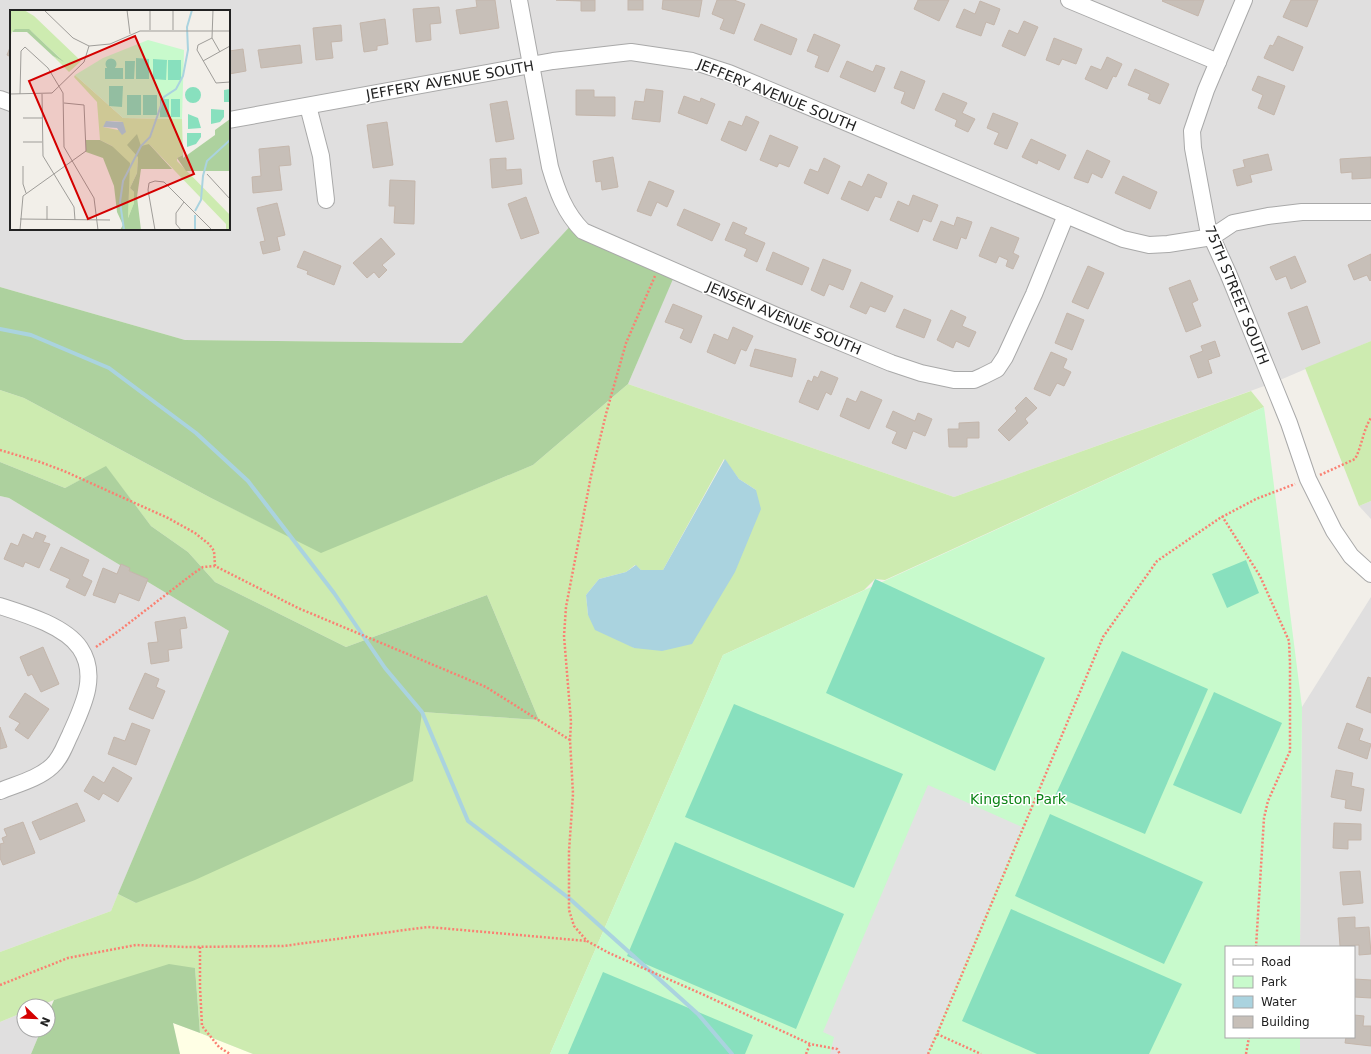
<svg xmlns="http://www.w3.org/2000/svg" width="1371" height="1054" font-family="'DejaVu Sans',sans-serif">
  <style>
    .residential { fill: #e0dfdf }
    .education { fill: #ffffe5 }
    .grass { fill: #cdebb0; fill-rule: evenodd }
    .forest { fill: #add19e }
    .park { fill: #c8facc }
    .pitch { fill: #88e0be }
    .parking { fill: #e2e2e2 }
    .water { fill: #aad3df }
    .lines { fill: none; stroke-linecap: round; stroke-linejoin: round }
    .stream { stroke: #aad3df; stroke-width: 4 }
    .building { fill: #c7bfb8; stroke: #c4b6ab }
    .street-casing { stroke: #a9a9a9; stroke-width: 18 }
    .path { stroke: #fa8072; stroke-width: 2.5; stroke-dasharray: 2 2; stroke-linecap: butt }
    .street { stroke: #fff; stroke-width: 16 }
    .labels { text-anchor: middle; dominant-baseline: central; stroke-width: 3; stroke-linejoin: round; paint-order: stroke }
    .street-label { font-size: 14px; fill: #222; stroke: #fff }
    .park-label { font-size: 14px; fill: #0c8416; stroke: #fff }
    .inset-river { fill: none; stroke: #aad3df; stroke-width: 2 }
    .inset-road { fill: none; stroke: #9f9d99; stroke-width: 1 }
    .view { fill: #d40000; fill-opacity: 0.15; stroke: #d40000; stroke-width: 2 }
    .inset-edge { fill: none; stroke: #222; stroke-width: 2 }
  </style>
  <rect width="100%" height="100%" fill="#f2efe9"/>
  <g class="residential">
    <polygon points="0,0 1371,0 1371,341 1273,383 954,497 628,384 675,272 574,222 463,343 185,340 0,287 0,101 11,106 11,229 229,229 229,11 11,11 11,103 0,99"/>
    <polygon points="0,496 9,498 229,631 111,911 0,952"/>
    <polygon points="1371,501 1371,519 1359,506"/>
    <polygon points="1371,597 1371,1054 1300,1054 1300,1037 1354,1037 1354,947 1300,947 1302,707"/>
    <polygon points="24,1012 24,1030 41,1030 31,1054 0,1054 0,1022"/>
  </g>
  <polygon class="education" points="173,1023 200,1033 253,1054 180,1054"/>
  <g class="grass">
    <polygon points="1371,341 1371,501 1359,506 1305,368"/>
    <path d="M628 384 954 497 1251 391 1264 407 885 580 875 579 864 590 723 655 550 1054H253L200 1033 195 968 54 1000 39 1006H24V1012L0 1022V952L111 911 118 894 136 903 422 712 539 720 487 595 346 647 215 582 188 552 151 526 106 467 65 488 0 462V390L24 398 211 498 321 552 533 465ZM724 459 739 479 756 490 634 648 588 615 586 595 599 579 626 572 635 565 641 570H663Z"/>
  </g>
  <g class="forest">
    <polygon points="574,222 676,272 628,384 533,465 321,553 211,498 24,398 0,390 0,287 185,340 462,343"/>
    <polygon points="0,462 65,488 106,466 151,526 188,552 215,582 346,647 487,595 539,720 422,712 413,781 195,880 136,903 118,894 229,631 9,498 0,496"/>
    <polygon points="169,964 195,968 200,1033 173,1023 180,1054 31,1054 41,1030 48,1030 48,1014 54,1000"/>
  </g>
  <polygon class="park" points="1264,407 1302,707 1300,947 1226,947 1226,1037 1300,1037 1300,1054 550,1054 723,655"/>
  <g class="pitch">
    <polygon points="1246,560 1259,593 1227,608 1212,574"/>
    <polygon points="875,579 1045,658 995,771 826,693"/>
    <polygon points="1122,651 1208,689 1145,834 1055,796"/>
    <polygon points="1214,692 1282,723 1241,814 1173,785"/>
    <polygon points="734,704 903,774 854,888 685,817"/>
    <polygon points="1050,814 1203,882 1164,964 1015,896"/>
    <polygon points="675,842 844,914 796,1029 627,956"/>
    <polygon points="1011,909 1182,984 1149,1054 1037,1054 962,1021"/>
    <polygon points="603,972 753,1035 745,1054 568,1054"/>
  </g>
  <polygon class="parking" points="928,785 1022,827 927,1054 830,1054 834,1037 823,1032"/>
  <polygon class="water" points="725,459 739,479 756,490 761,509 735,572 692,644 662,651 634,648 595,630 588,615 586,595 599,579 626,572 636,565 641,570 663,570"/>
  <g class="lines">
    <polyline class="stream" points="0,329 31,335 109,368 196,433 248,481 334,593 385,668 422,712 468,821 570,899 698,1014 732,1054"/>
  </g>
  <g class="building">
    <polygon points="476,0 495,0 499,28 460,34 456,10 477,7"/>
    <polygon points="556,0 595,0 595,11 581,11 581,1"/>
    <rect x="628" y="0" width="15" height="10"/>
    <polygon points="663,0 702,0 699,17 662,9"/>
    <polygon points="717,0 734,0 745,4 734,34 720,29 724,19 712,14"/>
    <polygon points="918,0 949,0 939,21 914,9"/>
    <polygon points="1163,0 1204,0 1198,16 1162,1"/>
    <polygon points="1291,0 1318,0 1307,27 1283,17"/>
    <polygon points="980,1 1000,9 994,25 986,22 981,36 956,27 964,9 975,14"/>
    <polygon points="439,7 441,23 430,24 431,40 416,42 413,9"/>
    <polygon points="385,19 388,44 377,46 377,50 364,52 360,23"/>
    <polygon points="1024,21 1038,27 1025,56 1002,46 1009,30 1018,34"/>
    <polygon points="761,24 797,39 791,55 754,40"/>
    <polygon points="341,25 342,41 331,42 333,58 316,60 313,28"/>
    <polygon points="814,34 840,45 828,72 815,67 819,56 807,51"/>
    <polygon points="1278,36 1303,47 1293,71 1264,58 1270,45 1273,46"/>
    <polygon points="1054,38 1082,49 1076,64 1062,59 1059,65 1046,60"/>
    <polygon points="11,45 11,57 7,55"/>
    <polygon points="300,45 302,63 261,68 258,50"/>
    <polygon points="243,49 246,71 229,74 229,51"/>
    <polygon points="1107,57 1122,64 1116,77 1113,76 1107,89 1085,79 1091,66 1101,70"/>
    <polygon points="847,61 873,72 876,65 885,68 875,92 840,77"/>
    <polygon points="1135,69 1169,84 1160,104 1148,99 1150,94 1128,85"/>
    <polygon points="901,71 925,81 914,109 901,103 905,92 894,88"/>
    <polygon points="1258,76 1285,86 1274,115 1258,108 1263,95 1252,90"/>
    <polygon points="646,89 663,91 660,122 632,119 635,101 644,102"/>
    <polygon points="576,90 594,90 594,97 615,97 615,116 576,115"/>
    <polygon points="943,93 967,103 962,113 975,119 968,132 955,126 957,120 935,110"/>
    <polygon points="684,96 700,102 701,98 715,104 707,124 678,113"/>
    <polygon points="507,101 514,139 496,142 490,104"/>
    <polygon points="993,113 1018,123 1007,149 994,144 999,133 987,128"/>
    <polygon points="746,116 759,122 746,151 721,140 729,121 742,126"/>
    <polygon points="387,122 393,165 373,168 367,125"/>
    <polygon points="770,135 798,147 789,167 779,163 777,167 760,160"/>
    <polygon points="1031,139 1066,155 1059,170 1038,160 1037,164 1022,157"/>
    <polygon points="289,146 291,165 279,166 282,190 253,193 252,177 261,176 259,149"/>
    <polygon points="1087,150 1110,161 1102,178 1092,173 1088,183 1074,178"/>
    <polygon points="1268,154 1272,170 1250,175 1252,182 1237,186 1233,170 1245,167 1243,160"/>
    <polygon points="613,157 618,187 602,190 601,181 596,182 593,161"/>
    <polygon points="1371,157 1371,178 1352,179 1352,172 1341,173 1340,159"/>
    <polygon points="506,158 506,170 521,169 522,184 492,188 490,159"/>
    <polygon points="824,158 840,166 828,194 804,183 810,169 818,172"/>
    <polygon points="868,174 887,183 881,198 875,196 868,211 841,199 849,181 862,187"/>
    <polygon points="1123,176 1157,192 1150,209 1115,193"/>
    <polygon points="390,180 415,181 414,224 394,223 395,206 389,206"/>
    <polygon points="649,181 674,191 667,207 657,202 651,216 637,211"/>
    <polygon points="913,195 938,205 931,222 923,219 918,232 890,220 898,201 909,206"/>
    <polygon points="526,197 539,233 521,239 508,204"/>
    <polygon points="277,203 285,235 277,237 280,250 263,254 260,242 265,241 257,208"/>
    <polygon points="684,209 720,224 712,241 677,225"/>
    <polygon points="957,217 972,222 966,239 961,237 957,249 933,240 941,221 954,226"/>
    <polygon points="733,222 747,228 744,234 765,243 757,262 744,256 747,249 725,240"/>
    <polygon points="991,227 1019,238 1013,253 1019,256 1013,269 1006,266 1008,260 999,256 996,263 979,256"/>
    <polygon points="381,238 395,254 382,265 387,270 379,278 374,272 367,278 353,263"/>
    <polygon points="304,251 341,266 334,285 307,274 308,271 297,267"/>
    <polygon points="773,252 809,268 802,285 766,270"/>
    <polygon points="1371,254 1371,280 1370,281 1367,275 1354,280 1348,265"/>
    <polygon points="1295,256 1306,282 1291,289 1286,276 1276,280 1270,267"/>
    <polygon points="823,259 851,270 843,290 829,284 824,296 811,290"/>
    <polygon points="1088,266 1104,273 1088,309 1072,302"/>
    <polygon points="1190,280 1198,300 1192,303 1201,326 1186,332 1169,288"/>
    <polygon points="861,282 893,296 885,312 870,306 866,314 850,307"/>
    <polygon points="673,304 702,316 691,343 680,338 684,329 665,322"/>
    <polygon points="1307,306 1320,343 1302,350 1288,313"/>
    <polygon points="904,309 931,320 924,338 896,327"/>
    <polygon points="951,310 966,317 962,326 976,332 969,347 956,341 953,348 937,340"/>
    <polygon points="1067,313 1084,320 1072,350 1055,343"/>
    <polygon points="733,327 753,336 746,351 741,349 735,364 707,352 714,334 728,340"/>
    <polygon points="1215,341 1220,356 1208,360 1212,373 1198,378 1190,356 1203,351 1201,346"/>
    <polygon points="755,349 796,359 792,377 750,366"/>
    <polygon points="1051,352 1067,359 1063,368 1071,372 1064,386 1057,383 1050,396 1034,389"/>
    <polygon points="821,371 838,378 831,395 826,392 818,410 799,402 808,380 812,382 814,376 818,378"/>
    <polygon points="861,391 882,400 869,429 840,416 847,398 856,402"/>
    <polygon points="1026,397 1037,408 1025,419 1028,423 1009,441 998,430 1017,411 1015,408"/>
    <polygon points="893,411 915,421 918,413 932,419 925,436 913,431 906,449 892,443 897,432 886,427"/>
    <polygon points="979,422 979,438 967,438 967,447 949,447 948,429 959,429 959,423"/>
    <polygon points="36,532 46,536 43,542 50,544 39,568 25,562 23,567 4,559 11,543 18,546 23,534 33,539"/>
    <polygon points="61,547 89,560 82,576 92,581 85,596 66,587 70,579 50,570"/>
    <polygon points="121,564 130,568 129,571 148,579 139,601 119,593 115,603 93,595 103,568 117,574"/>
    <polygon points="185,617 187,628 180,629 182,648 168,650 169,661 151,664 148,643 158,642 155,622"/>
    <polygon points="43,647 59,684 41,692 32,674 28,676 20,657"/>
    <polygon points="145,673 159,679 156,687 165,691 153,719 129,709"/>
    <polygon points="1368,677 1371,678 1371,713 1356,707"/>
    <polygon points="25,693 49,709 28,739 15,730 20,723 9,717"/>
    <polygon points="132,723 150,730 136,765 108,754 114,737 125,741"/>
    <polygon points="1347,723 1363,729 1359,740 1371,744 1367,759 1338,748"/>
    <polygon points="0,727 7,747 0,749"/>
    <polygon points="113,767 132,778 118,802 103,793 99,800 84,791 93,776 104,783"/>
    <polygon points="1336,770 1353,773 1351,786 1364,789 1361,811 1345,808 1346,800 1331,797"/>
    <polygon points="77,803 85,821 40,840 32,822"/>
    <polygon points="23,822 35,853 3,865 0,858 0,844 4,843 2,838 7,836 4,829"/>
    <polygon points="1334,823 1361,824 1361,840 1348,840 1348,849 1333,848"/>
    <polygon points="1360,871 1363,903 1343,905 1340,872"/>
    <polygon points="1355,917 1355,928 1369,927 1371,954 1359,955 1359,945 1340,946 1338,918"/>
    <polygon points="1354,979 1371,980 1371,998 1354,997"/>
    <polygon points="1354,1015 1364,1016 1363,1026 1371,1026 1371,1046 1345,1043 1346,1037 1354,1037"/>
  </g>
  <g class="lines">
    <g class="street-casing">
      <g id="street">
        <path d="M519 0 550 167C557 191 565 213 583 231L777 316 891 363 921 373 954 380H974L983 376 997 369 1005 357 1034 294 1066 215"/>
        <polyline points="1069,0 1218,62"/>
        <polyline points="1244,0 1206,90 1192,131 1193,148 1208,229 1228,273 1289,423 1308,479 1334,531 1351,556 1371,574"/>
        <polyline points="0,99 11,103"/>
        <polyline points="308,106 321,156 326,200"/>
        <polyline points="229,120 553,61 631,52 692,61 729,73 1123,239 1149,245 1168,244 1212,237 1233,223 1268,216 1302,212 1371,212"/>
        <path d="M0 606C25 614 65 626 80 648 99 676 82 708 70 735 65 745 61 758 52 766 38 779 17 784 0 791"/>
      </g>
    </g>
    <g class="path">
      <polyline points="655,276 626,343 606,414 591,476 566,607 564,636 571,722 570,740 573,794 569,851 569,910 574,926 587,941 609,953 702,994 810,1044 837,1049 840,1054"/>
      <polyline points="0,450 40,462 64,471 168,518 195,533 209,544 214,551 215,566"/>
      <path d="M1320 475 1355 459C1362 446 1363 430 1371 418"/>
      <polyline points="1222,516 1260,576 1289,641 1290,663 1290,751 1268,801 1264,818 1256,947"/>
      <polyline points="96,647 120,630 194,573 203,567 215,566 298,608 486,687 570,740"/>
      <polyline points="200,947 200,987 202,1026 219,1047 230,1054"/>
      <polyline points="0,985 68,958 136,945 186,947 283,946 428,927 587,941"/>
      <polyline points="937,1034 981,1054"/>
      <polyline points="806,1054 810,1044"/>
      <polyline points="928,1054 937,1034 1103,637 1157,561 1220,518 1256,499 1295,484"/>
      <polyline points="1246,1054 1249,1037"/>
    </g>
    <use href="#street" class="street"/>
  </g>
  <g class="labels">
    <g class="street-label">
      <text transform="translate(450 80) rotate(-10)">JEFFERY AVENUE SOUTH</text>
      <text transform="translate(777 95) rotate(22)">JEFFERY AVENUE SOUTH</text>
      <text transform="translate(1237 295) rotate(68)">75TH STREET SOUTH</text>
      <text transform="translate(784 318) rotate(23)">JENSEN AVENUE SOUTH</text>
    </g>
    <g class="park-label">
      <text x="1018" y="799">Kingston Park</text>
    </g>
  </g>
  <g transform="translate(10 10)">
    <rect width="220" height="220" fill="#f2efe9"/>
    <path d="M0 0H14L24 6 71 51 59 62 43 46 52 51 49 47 21 21H2L0 30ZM65 65 113 108 172 109 173 145 167 148V151L220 205V220H216V214L139 134 128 147 127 163 120 178 124 182V193L118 208 119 167 102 136 90 130 87 92 64 67ZM97 111H104L113 112 108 120 93 117Z" fill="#cdebb0" fill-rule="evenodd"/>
    <path d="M5 19H19L54 52 43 46 17 22H2ZM220 109V161H176L167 148 173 145V148L205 125V120ZM127 124 131 136 139 134 162 159H131L127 187 131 220H110L113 215 107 202 104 176 93 148 76 142V130H90L102 136 120 153 118 208 124 193V182L120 178 127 163 128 147 117 135Z" fill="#add19e"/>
    <path d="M138 30 174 40 172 109 113 108 65 65 93 48Z" fill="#c8facc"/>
    <path d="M126 48 139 49V69H126ZM95.5 54a5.5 5.5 0 1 1 11 0a5.5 5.5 0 1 1-11 0ZM143 49 157 50 156 70 143 69ZM158 50H171V70H158ZM115 51H125L124 69H115ZM95 58H113V69H95ZM99 76H113L112 97 99 96ZM175 85a8 8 0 1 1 16 0a8 8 0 1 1-16 0ZM220 79V92H214V80ZM117 85H131V105H117ZM133 85H147V105H133ZM150 89H159V107H150ZM161 89H170V107H161ZM201 99 214 100V107L210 112 201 114ZM178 104 188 108 191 118 178 119ZM177 123H191V127L186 134 177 137Z" fill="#88e0be"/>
    <path d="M96 111 113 112 116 122 112 125 107 118 93 117Z" fill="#aad3df"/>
    <path class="inset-river" d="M185 201 191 190 193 166 197 151 220 130M114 220 110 192 113 171 131 136 140 127 154 87 166 79 173 66 178 40 177 17 182 0M185 220V205"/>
    <path class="inset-road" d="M34 0 63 28 79 36 100 34 130 21H220M117 0 120 24M140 0V20M163 0V20M203 0 202 28 210 42M202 28 188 35 187 40 206 73 220 72M193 51 220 36M0 84 42 83 74 52 79 36M10 84 11 41 15 37 38 58 53 83 54 137 84 188 88 220M32 84 33 146 64 197 65 210M13 108H32M13 132H32M13 156V174L16 183M197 164 220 189M10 209 100 210M37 210V196M10 220 13 186 76 141 74 95 54 93M145 220 138 180 139 173 145 171 154 172 202 220M171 220 166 214V203L174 192"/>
    <path class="view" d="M125 26 184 164 78 209 19 71Z"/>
    <rect width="220" height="220" class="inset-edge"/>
  </g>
  <rect x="1225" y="946" width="130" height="92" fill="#ffffff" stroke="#a7a7a7"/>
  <rect x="1233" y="959" width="20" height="6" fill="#ffffff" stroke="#a7a7a7"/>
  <text x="1261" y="966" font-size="12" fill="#222222">Road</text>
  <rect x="1233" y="976" width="20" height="12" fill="#c8facc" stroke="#a7a7a7"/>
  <text x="1261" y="986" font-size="12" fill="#222222">Park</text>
  <rect x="1233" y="996" width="20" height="12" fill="#aad3df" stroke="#a7a7a7"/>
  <text x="1261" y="1006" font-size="12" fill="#222222">Water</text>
  <rect x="1233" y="1016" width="20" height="12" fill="#c7bfb8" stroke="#a7a7a7"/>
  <text x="1261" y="1026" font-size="12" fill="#222222">Building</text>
  <g transform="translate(36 1018) rotate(113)"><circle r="19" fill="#ffffff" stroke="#a7a7a7"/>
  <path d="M0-3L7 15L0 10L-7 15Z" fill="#d40000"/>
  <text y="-6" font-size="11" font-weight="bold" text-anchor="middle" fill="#222222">N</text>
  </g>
</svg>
